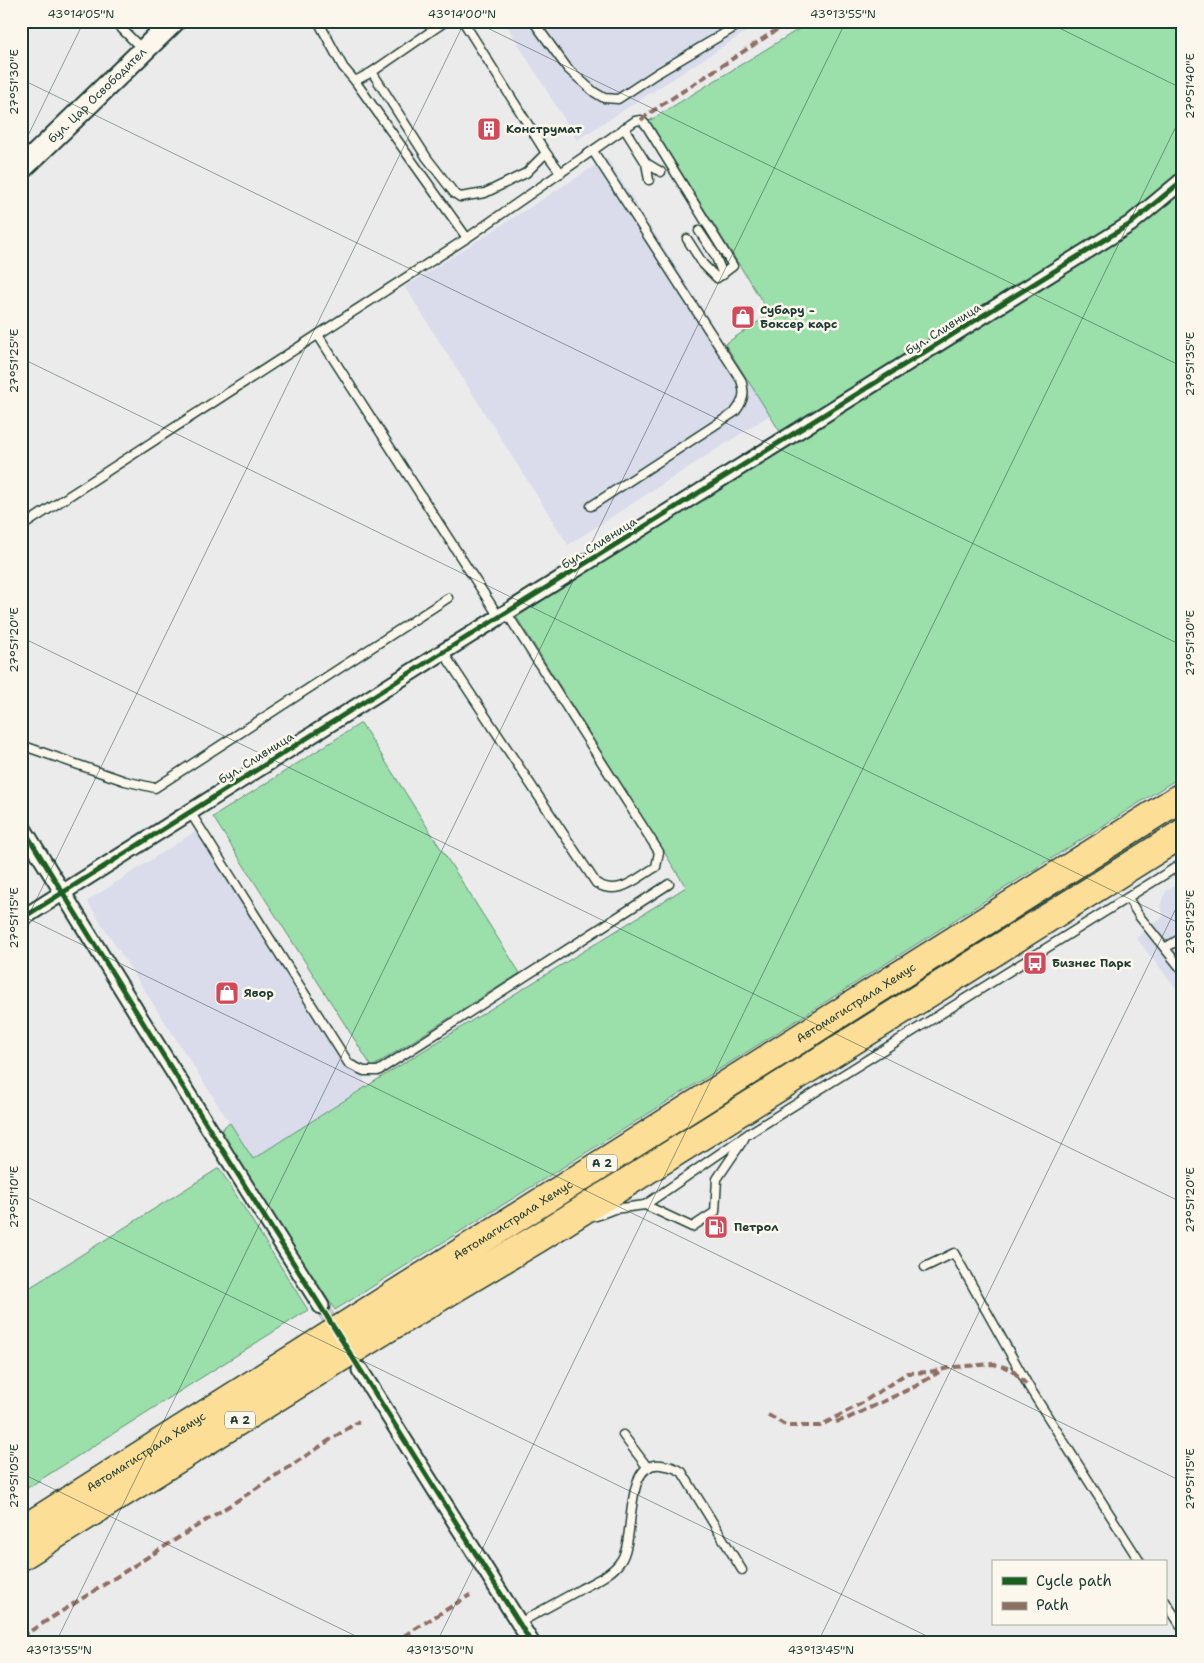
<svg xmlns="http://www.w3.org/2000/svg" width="1204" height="1663" font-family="'Shantell Sans',sans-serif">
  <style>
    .built { fill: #dadceb }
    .green { fill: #9bdfab; stroke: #5d8e70 }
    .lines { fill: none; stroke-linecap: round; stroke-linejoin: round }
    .minor-tunnel { stroke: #c3c8c7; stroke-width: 15; stroke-dasharray: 15 8; stroke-linecap: butt }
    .service-casing { stroke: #1f3d34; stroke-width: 11 }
    .minor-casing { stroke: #1f3d34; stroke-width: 19 }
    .secondary-casing { stroke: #1f3d34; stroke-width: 25 }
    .motorway-casing { stroke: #1f3d34; stroke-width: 31 }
    .service { stroke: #fbf7ec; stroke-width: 8 }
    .minor { stroke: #fbf7ec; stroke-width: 15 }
    .secondary { stroke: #fbf7ec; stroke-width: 21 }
    .motorway { stroke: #fdde96; stroke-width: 28 }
    .quiet { stroke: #8d6e63; stroke-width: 4; stroke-dasharray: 8 4; stroke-linecap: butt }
    .cycleway-casing { stroke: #fbf7ec; stroke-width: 8 }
    .cycleway { stroke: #1b5e20; stroke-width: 5 }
    .ticks { fill: none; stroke: #1f3d34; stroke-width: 1; stroke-opacity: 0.45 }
    .labels { text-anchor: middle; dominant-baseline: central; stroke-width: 5; stroke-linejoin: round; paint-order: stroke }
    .shield { fill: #fbf7ec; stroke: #61756b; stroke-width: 1 }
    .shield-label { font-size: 11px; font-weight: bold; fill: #1f3d34 }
    .street-label { font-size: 12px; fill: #1f3d34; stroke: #fbf7ec }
    .poi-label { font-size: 12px; font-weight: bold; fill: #1f3d34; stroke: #fbf7ec; text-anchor: start }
    .neatline { fill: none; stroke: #1f3d34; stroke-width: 2 }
    .ticks-label { font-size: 12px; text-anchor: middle; fill: #1f3d34 }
  </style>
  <rect width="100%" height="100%" fill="#ecebec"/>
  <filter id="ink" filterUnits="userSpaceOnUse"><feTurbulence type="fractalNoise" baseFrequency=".02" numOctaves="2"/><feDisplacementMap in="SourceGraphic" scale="10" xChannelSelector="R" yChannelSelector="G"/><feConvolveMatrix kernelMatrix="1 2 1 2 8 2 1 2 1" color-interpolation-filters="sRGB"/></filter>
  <g filter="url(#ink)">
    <g class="built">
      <polygon points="504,21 763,21 577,140"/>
      <polygon points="607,158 770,415 568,545 405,287"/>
      <polygon points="202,827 367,1085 253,1159 87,901"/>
      <polygon points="1183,881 1183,997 1136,938 1164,916 1160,906 1166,891"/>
    </g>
    <g class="green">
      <path d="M812 21H1183V775L742 1055 335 1310 219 1134 225 1126 230 1123 253 1159C396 1066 542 978 686 887L514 613 784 438 725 344 770 314 649 121Z"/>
      <polygon points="361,723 520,973 372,1067 213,817"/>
      <polygon points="219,1168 308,1310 21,1492 21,1293"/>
    </g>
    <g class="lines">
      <polyline class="minor-tunnel" points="321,1306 340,1337"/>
      <g class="service-casing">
        <g id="service">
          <polyline points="114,21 142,49"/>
          <polyline points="318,21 343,67 355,81 467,238"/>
          <polyline points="463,21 546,153 561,173"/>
          <polyline points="533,21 568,69 594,92 604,98 618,99 656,74 745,21"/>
          <polyline points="372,72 427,158 454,193 460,197 485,193 526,173 546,153"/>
          <polyline points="355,81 372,72 446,21"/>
          <polyline points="624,128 646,163 649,180"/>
          <polyline points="646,163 661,172"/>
          <polyline points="699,231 715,255 723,275"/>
          <polyline points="318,335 499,617"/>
          <path d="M591 506 735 412C743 402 746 393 741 380L593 151"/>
          <polyline points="21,527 467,238 635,121 641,120 646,125 733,266 717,278 703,264 687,239"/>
          <path d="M443 652 596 883C619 897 635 879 656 867L659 852 506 612"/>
          <polyline points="21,748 24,746 125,781 155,788 448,598"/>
          <polyline points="190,812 349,1064 364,1071 378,1071 669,884"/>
          <polyline points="1128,898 1139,916 1183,971"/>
          <polyline points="1165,948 1183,937"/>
          <polyline points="645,1205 692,1227 715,1212 717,1179 744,1139"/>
          <polyline points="596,1216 614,1209 645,1205 748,1134 1183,863"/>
          <polyline points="925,1267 954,1253 1029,1387 1140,1562"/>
          <polyline points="623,1435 648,1468"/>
          <polyline points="1165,1601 1183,1629"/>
          <path d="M519 1623C539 1612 559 1601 579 1590 593 1582 611 1575 620 1562 637 1541 622 1460 661 1465 669 1466 675 1467 682 1472L742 1570"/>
        </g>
      </g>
      <g class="minor-casing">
        <g id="minor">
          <polyline points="21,825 163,1055 321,1306"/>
          <polyline points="21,919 443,652 1130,224 1183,180"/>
          <polyline points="360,1370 531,1642"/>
        </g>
      </g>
      <g class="secondary-casing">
        <g id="secondary">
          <path id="s1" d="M21 169 174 21"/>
        </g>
      </g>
      <g class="motorway-casing">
        <g id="motorway">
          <path id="s2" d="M21 1531 1183 796"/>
          <polyline points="21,1556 384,1330 540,1237 1183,833"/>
        </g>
      </g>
      <use href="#service" class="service"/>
      <use href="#minor" class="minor"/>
      <use href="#secondary" class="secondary"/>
      <use href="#motorway" class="motorway"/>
      <g class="quiet">
        <polyline points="641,120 648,114 790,21"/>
        <polyline points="768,1415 787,1426 820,1426 862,1403 907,1373 929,1372 954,1367 993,1364 1011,1369 1029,1387"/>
        <polyline points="836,1422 846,1419 916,1386 939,1372"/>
        <polyline points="21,1637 243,1497 359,1421"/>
        <polyline points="394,1642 470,1595"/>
      </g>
      <g class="cycleway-casing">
        <g id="cycleway">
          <polyline points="21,825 163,1055 531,1642"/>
          <polyline points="21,919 443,652 1130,224 1183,180"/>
        </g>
      </g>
      <use href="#cycleway" class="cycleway"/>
    </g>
  </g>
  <path class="ticks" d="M473 21 1183 367M1045 21 1183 89M21 79 1183 646M21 150 84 21M21 358 1183 925M21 637 1183 1203M21 915 1183 1482M21 931 465 21M21 1194 939 1642M21 1473 368 1642M56 1642 846 21M437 1642 1183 112M818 1642 1183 894"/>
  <defs>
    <g id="building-square" transform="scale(1.25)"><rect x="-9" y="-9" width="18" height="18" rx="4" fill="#d1495b" stroke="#fbf7ec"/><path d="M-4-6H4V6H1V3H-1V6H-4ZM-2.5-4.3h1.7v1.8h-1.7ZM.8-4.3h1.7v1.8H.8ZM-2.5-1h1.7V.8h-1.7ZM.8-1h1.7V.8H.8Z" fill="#fff"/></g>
    <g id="shop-square" transform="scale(1.25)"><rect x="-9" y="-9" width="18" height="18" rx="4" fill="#d1495b" stroke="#fbf7ec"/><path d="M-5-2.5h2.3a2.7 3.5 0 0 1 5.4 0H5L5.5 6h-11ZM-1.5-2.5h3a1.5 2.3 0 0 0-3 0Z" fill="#fff"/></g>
    <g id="bus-square" transform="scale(1.25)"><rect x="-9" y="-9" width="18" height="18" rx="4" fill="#d1495b" stroke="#fbf7ec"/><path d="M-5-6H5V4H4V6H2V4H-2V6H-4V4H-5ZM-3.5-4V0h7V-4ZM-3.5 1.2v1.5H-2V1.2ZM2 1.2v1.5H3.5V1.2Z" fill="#fff"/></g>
    <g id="fuel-square" transform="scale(1.25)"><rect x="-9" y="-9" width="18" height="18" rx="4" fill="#d1495b" stroke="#fbf7ec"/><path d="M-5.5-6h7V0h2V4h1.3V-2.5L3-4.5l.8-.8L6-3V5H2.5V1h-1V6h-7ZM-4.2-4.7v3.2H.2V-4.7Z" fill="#fff"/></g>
  </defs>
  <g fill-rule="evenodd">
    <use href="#building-square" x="489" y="129"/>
    <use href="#shop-square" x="743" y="317"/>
    <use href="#bus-square" x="1035" y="963"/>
    <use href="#shop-square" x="227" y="993"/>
    <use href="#fuel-square" x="716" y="1227"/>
  </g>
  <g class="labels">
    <g class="shield">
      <rect x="587" y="1154.5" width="30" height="17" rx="4"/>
      <rect x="225" y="1411.5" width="30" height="17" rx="4"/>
    </g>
    <g class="shield-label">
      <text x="602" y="1163">A 2</text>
      <text x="240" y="1420">A 2</text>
    </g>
    <g class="street-label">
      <text stroke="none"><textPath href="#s1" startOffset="106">бул. Цар Освободител</textPath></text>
      <text transform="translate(943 329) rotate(-32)">бул. Сливница</text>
      <text transform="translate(599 543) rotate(-32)">бул. Сливница</text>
      <text transform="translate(256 758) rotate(-32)">бул. Сливница</text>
      <text stroke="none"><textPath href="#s2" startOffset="988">Автомагистрала Хемус</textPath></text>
      <text stroke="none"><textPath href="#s2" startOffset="582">Автомагистрала Хемус</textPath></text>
      <text stroke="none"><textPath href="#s2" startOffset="148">Автомагистрала Хемус</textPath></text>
    </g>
    <g class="poi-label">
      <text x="506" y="129">Конструмат</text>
      <text x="760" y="310">Субару -<tspan x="760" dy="14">Боксер карс</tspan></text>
      <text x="1052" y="963">Бизнес Парк</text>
      <text x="244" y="993">Явор</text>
      <text x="734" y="1227">Петрол</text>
    </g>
  </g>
  <rect width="1204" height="1663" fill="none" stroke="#fbf7ec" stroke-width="55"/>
  <rect x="992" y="1560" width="175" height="65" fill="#fbf7ec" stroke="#a3ada2"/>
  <rect x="1002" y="1577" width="25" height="8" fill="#1b5e20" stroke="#a3ada2"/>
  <text x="1036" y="1586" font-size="15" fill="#1f3d34">Cycle path</text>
  <rect x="1002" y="1602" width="25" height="8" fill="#8d6e63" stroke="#a3ada2"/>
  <text x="1036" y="1610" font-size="15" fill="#1f3d34">Path</text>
  <rect x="28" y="28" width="1148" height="1608" class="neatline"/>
  <g class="ticks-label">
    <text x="81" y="18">43°14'05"N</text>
    <text x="462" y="18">43°14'00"N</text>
    <text x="843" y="18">43°13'55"N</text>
    <text transform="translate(14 82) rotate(-90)" y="4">27°51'30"E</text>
    <text transform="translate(1190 86) rotate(-90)" y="4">27°51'40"E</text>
    <text transform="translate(14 361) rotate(-90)" y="4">27°51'25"E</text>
    <text transform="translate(1190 364) rotate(-90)" y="4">27°51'35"E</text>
    <text transform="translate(14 640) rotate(-90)" y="4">27°51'20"E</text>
    <text transform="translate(1190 643) rotate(-90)" y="4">27°51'30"E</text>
    <text transform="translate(14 918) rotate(-90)" y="4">27°51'15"E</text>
    <text transform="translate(1190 922) rotate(-90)" y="4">27°51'25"E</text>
    <text transform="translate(14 1197) rotate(-90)" y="4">27°51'10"E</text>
    <text transform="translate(1190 1200) rotate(-90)" y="4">27°51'20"E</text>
    <text transform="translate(14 1476) rotate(-90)" y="4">27°51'05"E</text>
    <text transform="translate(1190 1479) rotate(-90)" y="4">27°51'15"E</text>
    <text x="59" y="1654">43°13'55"N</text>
    <text x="440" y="1654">43°13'50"N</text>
    <text x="821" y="1654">43°13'45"N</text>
  </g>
</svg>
